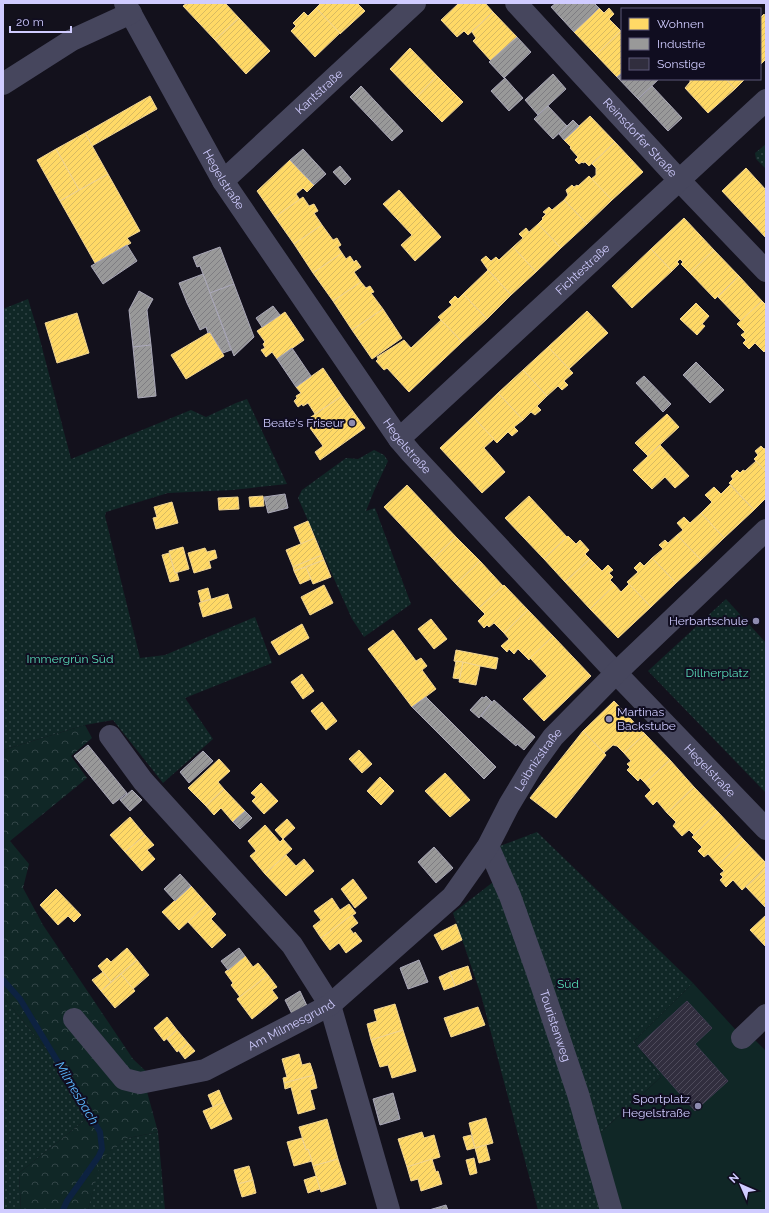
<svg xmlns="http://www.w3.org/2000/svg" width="769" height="1213" font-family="Raleway,sans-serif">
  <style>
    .green { fill: url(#green-dots) }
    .forest { fill: url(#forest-crowns) }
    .pitch { fill: #102726 }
    .homes { fill: url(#homes-hatch); stroke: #f1d594 }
    .industry { fill: url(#industry-hatch); stroke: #aaa8b8 }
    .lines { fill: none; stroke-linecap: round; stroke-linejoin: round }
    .stream { stroke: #0d2241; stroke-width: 6 }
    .building { fill: url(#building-hatch); stroke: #3e3b50 }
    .minor { stroke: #46465d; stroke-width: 22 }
    .poi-dot { fill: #8e8bb0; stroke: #100d20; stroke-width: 1.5 }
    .labels { text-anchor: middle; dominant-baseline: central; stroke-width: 4; stroke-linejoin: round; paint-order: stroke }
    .street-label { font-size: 12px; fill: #d0ccff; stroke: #100d20 }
    .poi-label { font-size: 12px; fill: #d0ccff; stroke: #100d20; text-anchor: end }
    .park-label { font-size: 12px; fill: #59deb9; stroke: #100d20 }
    .water-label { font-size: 13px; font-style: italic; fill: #5bb8fe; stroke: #100d20 }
  </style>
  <defs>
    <pattern id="green-dots" width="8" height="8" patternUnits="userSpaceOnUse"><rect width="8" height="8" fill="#102726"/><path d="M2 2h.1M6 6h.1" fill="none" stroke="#324547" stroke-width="1.8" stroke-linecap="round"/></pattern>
    <pattern id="forest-crowns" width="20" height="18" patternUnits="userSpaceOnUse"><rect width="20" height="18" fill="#102726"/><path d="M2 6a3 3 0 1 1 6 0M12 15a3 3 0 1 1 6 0" fill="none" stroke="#324547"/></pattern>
    <pattern id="homes-hatch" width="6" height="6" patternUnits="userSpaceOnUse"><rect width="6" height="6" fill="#ffd966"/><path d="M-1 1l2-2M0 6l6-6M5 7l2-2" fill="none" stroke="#d8ba61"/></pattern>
    <pattern id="industry-hatch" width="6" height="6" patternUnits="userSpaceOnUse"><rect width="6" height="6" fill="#999"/><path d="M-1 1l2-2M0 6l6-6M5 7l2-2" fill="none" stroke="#7e7d82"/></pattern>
    <pattern id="building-hatch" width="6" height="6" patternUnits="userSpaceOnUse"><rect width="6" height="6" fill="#312e3e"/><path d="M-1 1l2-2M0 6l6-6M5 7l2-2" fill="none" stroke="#4e4b5b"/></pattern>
  </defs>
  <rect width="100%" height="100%" fill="#13111c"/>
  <g class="green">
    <polygon points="766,144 766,169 756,159 755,153"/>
    <polygon points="28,299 38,332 71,459 191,410 206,417 236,403 247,399 287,484 232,490 168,493 106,512 105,516 140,658 165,655 255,617 272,663 185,698 213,739 163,783 113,720 85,725 3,750 3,309"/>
    <polygon points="374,450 384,455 388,461 374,491 366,511 375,508 411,604 364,637 352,619 298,498 302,490 346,458 358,459"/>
    <polygon points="726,599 766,643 766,793 648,671"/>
    <polygon points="537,832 693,983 634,1041 661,1077 588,1144 604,1210 538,1210 481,995 453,913 506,872 497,847"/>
    <polygon points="3,997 67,1074 90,1116 19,1173 21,1210 3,1210"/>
    <polygon points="158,1132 165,1210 88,1210 101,1158 128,1138"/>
  </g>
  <polygon class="forest" points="85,725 92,738 71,756 87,778 10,841 29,864 23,888 43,925 133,1059 151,1076 146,1088 158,1132 128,1138 102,1158 88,1210 21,1210 19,1173 90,1116 67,1074 3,997 3,750"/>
  <polygon class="pitch" points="693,983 735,1029 756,1041 766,1051 766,1210 619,1210 598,1135 661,1077 634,1041"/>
  <g class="homes">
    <polygon points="187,3 225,3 239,18 215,40 183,6"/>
    <polygon points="321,3 357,3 365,11 340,34 316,8"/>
    <polygon points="459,3 485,3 493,12 468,35 464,31 457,37 441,20"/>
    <polygon points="316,8 340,33 315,57 291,31 296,26 293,23 304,12 308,16"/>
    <polygon points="599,8 604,13 609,8 614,14 609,19 621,31 596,55 574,32"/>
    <polygon points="493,12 517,37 491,61 473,41 476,38 472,32"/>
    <polygon points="764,14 766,17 766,59 761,64 760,63 760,18"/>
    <polygon points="239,18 270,51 246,74 215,40"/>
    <polygon points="621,31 622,32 622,73 617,77 596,55"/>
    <polygon points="410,48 437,76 417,97 390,69"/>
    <polygon points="437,76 463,102 442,122 417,97"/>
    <polygon points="690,79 726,79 735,89 708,113 685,88 690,82"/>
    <polygon points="726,79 745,79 735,89"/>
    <polygon points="150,96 157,109 92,146 85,133"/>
    <polygon points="590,116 615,142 589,166 585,162 583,163 582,162 579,164 575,160 578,157 570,148 571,147 564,140"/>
    <polygon points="85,133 108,174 79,190 56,149"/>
    <polygon points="615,142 643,172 612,200 591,179 596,175 596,168 592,164"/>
    <polygon points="56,149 79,190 60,201 37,160"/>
    <polygon points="290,160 314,185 307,192 303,188 296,194 300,200 275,217 257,191"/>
    <polygon points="746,168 766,190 766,238 722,191"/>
    <polygon points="108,174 140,231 127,238 131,243 95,263 60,201"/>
    <polygon points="589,176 612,200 587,224 564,200 568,195 566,190 572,185 574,187 577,185 578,186"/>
    <polygon points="399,190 441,237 415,261 401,245 412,235 383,204"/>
    <polygon points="303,197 309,206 314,204 318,211 314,213 322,225 294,244 275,217"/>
    <polygon points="564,200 587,224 561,248 538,224 543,219 542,218 546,214 543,212 549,207 552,210"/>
    <polygon points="684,218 714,250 690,273 681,264 683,262 680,259 677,262 679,264 672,271 651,249"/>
    <polygon points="538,224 561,248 536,272 513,247 523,238 519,234 526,228 529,232"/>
    <polygon points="322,225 333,240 337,238 341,245 338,247 342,253 313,273 294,244"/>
    <polygon points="513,247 536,272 511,295 488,270 481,260 486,256 491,261 496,257 499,260"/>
    <polygon points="651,249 672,271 632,308 612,286"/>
    <polygon points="714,250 739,276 715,299 690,273"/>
    <polygon points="342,253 346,259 350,256 354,262 356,260 361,267 354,272 361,282 333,301 313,273"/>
    <polygon points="488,270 511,295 487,319 463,294"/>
    <polygon points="739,276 762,301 741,321 718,297"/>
    <polygon points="361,282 366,288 370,286 374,292 371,293 383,309 352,330 333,301"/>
    <polygon points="463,294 487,319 462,342 438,317 452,305 449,302 455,296 458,299"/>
    <polygon points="762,301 766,305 766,350 764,352 755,343 749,349 743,343 746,340 741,335 745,332 737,324"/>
    <polygon points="696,303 709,316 702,324 705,326 697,335 680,319"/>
    <polygon points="383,309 402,338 372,359 352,330"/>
    <polygon points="587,311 608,333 569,369 548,347"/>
    <polygon points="285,312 304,340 277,359 272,352 266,357 261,350 265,348 263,344 265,342 257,331"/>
    <polygon points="77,313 89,353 57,363 45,323"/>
    <polygon points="441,320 462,342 409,392 387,368 384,370 376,361 378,359 377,357 404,340 411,348"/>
    <polygon points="210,332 224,356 186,379 171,355"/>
    <polygon points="548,347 573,373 564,381 568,385 562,390 558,386 547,396 523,370"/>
    <polygon points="323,368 342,396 315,414 308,403 303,406 302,404 298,407 294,401 297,398 296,396 301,393 296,387"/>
    <polygon points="523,370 547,396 537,406 541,410 535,415 531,412 523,420 498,393"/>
    <polygon points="498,393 523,420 514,427 518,431 512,436 508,432 497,443 473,417"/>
    <polygon points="342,396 365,428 320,460 315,452 323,446 310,428 313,426 308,419"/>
    <polygon points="667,414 679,427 648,456 635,443"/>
    <polygon points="473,417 494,439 484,448 505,472 482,493 440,448"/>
    <polygon points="660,445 689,476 675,488 665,477 652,489 633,470"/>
    <polygon points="761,446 764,449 766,448 766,472 754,459 758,455 755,451"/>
    <polygon points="756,461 766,472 766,498 754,510 729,483 733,479 731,476 737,470 740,473 743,470 745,471"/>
    <polygon points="407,485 456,537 433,559 384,507"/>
    <polygon points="730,485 754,510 724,538 701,513 712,502 705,495 714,487 721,494"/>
    <polygon points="263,496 264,506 250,507 249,497"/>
    <polygon points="529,496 567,537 544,559 505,518"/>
    <polygon points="238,497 239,509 219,510 218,498"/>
    <polygon points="172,502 178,523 156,529 153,518 157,517 154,507"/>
    <polygon points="701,513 724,538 701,560 677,535 683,530 677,523 684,517 690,523"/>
    <polygon points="308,521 315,538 301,544 294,527"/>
    <polygon points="677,535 701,560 676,583 652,558 663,549 659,545 665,540 668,543"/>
    <polygon points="568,536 576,544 580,540 589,550 585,554 590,559 565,582 544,559"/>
    <polygon points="456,537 480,561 456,584 433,559"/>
    <polygon points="315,538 322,555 293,567 286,550"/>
    <polygon points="183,547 189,569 175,573 169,551"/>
    <polygon points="205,548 207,552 215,550 217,558 209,561 211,568 194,573 188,553"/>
    <polygon points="169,553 175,573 177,573 179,580 170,582 162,555"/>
    <polygon points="322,555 324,560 294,571 293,567"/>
    <polygon points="652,558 676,583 651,607 627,582 638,572 634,568 640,562 644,566"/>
    <polygon points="590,559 602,571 608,565 613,570 609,573 613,577 610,580 615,585 590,609 565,582"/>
    <polygon points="324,560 331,577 313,584 306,567"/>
    <polygon points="480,561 503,586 479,608 456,584"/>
    <polygon points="306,567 311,579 300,584 294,571"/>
    <polygon points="629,584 651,607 618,638 590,609 615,585 621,592"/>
    <polygon points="324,585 333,603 310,615 301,597"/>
    <polygon points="504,585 528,610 504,633 494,623 489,627 487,625 484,628 478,621 485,614 479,608"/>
    <polygon points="208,588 211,599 201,602 198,591"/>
    <polygon points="228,594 232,608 203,617 199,603"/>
    <polygon points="528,610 553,636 529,660 518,649 514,654 509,649 507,652 501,646 509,639 504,633"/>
    <polygon points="431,619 447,639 434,649 418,629"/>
    <polygon points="302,624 309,638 279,655 271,642"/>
    <polygon points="393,630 416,661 421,658 427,666 422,670 436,689 412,707 368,649"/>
    <polygon points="553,636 591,676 544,721 523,699 547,676 530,658"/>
    <polygon points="456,650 498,658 496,669 454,661"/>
    <polygon points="456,661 463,662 460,679 453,678"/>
    <polygon points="463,662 480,666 476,685 459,682"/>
    <polygon points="302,674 314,691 303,699 291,682"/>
    <polygon points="614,701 645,734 624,753 617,746 613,745 604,753 583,731"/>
    <polygon points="322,702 337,721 326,730 311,711"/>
    <polygon points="583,731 606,755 556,818 530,798"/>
    <polygon points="645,734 670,760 645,783 640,778 638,781 627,770 630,767 627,764 631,761 624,753"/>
    <polygon points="359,750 372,764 362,773 349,759"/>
    <polygon points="219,759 230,771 218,782 224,789 206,806 188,788"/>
    <polygon points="670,760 694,787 667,813 657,801 653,805 645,796 651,790 645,783"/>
    <polygon points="445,773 470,800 450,817 425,791"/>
    <polygon points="380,777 394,791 381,805 367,791"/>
    <polygon points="261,783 278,801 264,814 252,801 256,797 251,793"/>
    <polygon points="694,787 718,812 694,835 689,830 682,836 673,826 676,822 667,813"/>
    <polygon points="224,789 245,811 233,822 221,808 214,815 206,806"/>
    <polygon points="718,812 744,840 718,865 708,854 704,857 698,851 702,847 692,837"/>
    <polygon points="130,817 145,835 125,852 110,835"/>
    <polygon points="287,819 295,828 283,839 275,830"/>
    <polygon points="265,825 280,842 283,839 292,849 265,874 250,856 256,851 248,841"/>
    <polygon points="145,835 154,845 147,850 155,859 142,871 125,852"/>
    <polygon points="744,840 766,863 766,868 742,890 733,880 726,887 720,880 723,877 720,874 724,871 718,865"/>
    <polygon points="286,855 296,866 304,859 314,871 286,896 265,874"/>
    <polygon points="766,868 766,908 746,887"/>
    <polygon points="353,879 367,898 355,908 341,889"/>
    <polygon points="191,886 207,904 179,930 162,912"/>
    <polygon points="56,889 81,915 74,922 68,916 58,925 40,905"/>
    <polygon points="332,898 340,910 349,904 356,913 321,938 313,926 321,920 314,911"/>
    <polygon points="207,904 216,914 211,919 226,935 212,948 188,922"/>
    <polygon points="352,915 358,923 350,929 354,934 355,932 362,941 346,953 339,943 330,950 321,938"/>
    <polygon points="766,915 766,947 750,930"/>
    <polygon points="456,924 462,940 442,950 434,935"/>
    <polygon points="127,948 137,960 111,982 98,966 107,958 111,962"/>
    <polygon points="245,956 253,967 258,963 268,975 240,997 231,985 233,983 225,972"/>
    <polygon points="137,960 149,975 133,989 121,974"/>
    <polygon points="468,966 472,979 455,986 450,972"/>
    <polygon points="103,972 111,982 101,991 92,980"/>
    <polygon points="450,972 455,986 444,990 439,977"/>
    <polygon points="121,974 135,991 115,1008 101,991"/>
    <polygon points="268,975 277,987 272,990 278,998 252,1019 237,999"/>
    <polygon points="395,1004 403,1030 371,1040 367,1024 377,1021 374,1010"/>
    <polygon points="478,1007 485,1025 451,1037 444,1018"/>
    <polygon points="167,1017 177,1030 164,1041 154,1028"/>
    <polygon points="177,1030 188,1043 177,1052 167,1039"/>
    <polygon points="403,1030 416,1071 392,1078 388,1065 380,1067 371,1040"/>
    <polygon points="188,1043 195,1051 185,1059 179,1051"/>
    <polygon points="299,1054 302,1065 310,1063 314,1075 284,1083 283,1078 287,1077 282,1059"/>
    <polygon points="314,1075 317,1088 310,1090 315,1109 298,1114 291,1087 285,1089 284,1083"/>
    <polygon points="219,1090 224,1102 213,1107 208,1095"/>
    <polygon points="224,1102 232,1119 211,1129 203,1111"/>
    <polygon points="486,1118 493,1143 475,1148 469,1123"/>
    <polygon points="327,1119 338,1159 313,1166 308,1149 306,1150 299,1127"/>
    <polygon points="422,1132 424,1138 434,1135 440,1157 407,1167 398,1139"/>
    <polygon points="471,1135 475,1148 467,1150 463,1137"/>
    <polygon points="302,1138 306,1150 308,1149 312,1161 294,1166 287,1142"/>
    <polygon points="486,1145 490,1160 479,1163 475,1148"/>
    <polygon points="474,1158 477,1173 470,1175 466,1160"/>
    <polygon points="338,1159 346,1184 321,1192 313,1166"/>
    <polygon points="432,1159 436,1172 438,1171 442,1184 421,1191 418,1179 411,1181 407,1167"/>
    <polygon points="249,1166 253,1180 238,1184 234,1170"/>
    <polygon points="316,1176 320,1189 308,1193 304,1180"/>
    <polygon points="253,1180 256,1193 242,1197 238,1184"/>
  </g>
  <g class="industry">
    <polygon points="556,3 594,3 599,8 574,32 551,7"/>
    <polygon points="517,37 531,52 504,78 489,62"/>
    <polygon points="622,73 622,79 659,79 638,99 617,77"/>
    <polygon points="553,74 566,89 538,115 525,100"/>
    <polygon points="505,78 523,98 509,111 491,91"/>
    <polygon points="361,86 403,131 392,141 350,97"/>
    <polygon points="652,86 682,118 668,131 638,99"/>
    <polygon points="548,106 567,126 553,139 534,119"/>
    <polygon points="573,120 579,126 564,140 559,134"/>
    <polygon points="303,149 326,174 314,185 290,160"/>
    <polygon points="340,166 351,179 345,185 333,172"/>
    <polygon points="127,245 137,261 103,284 91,266"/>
    <polygon points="220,247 234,284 210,293 200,266 197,267 193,257"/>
    <polygon points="203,274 231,350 223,353 210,332 208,333 206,327 200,330 187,303 179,283"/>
    <polygon points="234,284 254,337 234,356 210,293"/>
    <polygon points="139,291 153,299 147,310 151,345 133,347 129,310"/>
    <polygon points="273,306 280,315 262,327 256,318"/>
    <polygon points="151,345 156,396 138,398 133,347"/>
    <polygon points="292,348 311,376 296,387 277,359"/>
    <polygon points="696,362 724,390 710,403 683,375"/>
    <polygon points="644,376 671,404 663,412 636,383"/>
    <polygon points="285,494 288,508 268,513 264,497"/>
    <polygon points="486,696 492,702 479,718 470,710 482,697 484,698"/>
    <polygon points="426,697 496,767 484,779 412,707"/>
    <polygon points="494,700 535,737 524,750 517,744 516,746 481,716"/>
    <polygon points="88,745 127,793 113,804 74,756"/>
    <polygon points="203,751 213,761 189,783 180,772"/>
    <polygon points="132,790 142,800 130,811 120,800"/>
    <polygon points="245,811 252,818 240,829 233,822"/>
    <polygon points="434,847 453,868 436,883 418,862"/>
    <polygon points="180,874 191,886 175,901 164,889"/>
    <polygon points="239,948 245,956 228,970 221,961"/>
    <polygon points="419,960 428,982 408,989 400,968"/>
    <polygon points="300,991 309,1010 294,1018 285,1000"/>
    <polygon points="393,1093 400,1119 380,1125 373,1099"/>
    <polygon points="446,1205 448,1210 429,1210"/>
  </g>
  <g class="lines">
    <polyline class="stream" points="3,980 20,999 100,1132 102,1149 99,1156 67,1201 63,1210"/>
  </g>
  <polygon class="building" points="687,1001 712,1028 695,1044 728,1081 695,1111 638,1046"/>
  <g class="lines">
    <g class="minor">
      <path id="s1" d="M125 3 223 181 399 439 411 453 616 673 766 829"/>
      <path id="s2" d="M516 3 680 181 766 271"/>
      <polyline points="3,84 72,40 131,13"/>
      <path id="s3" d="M223 181 415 3"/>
      <path id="s4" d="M399 439 766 100"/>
      <polyline points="110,736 143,781 292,945 330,1005 389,1210"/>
      <path id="s5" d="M488 846 510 896 536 969 578 1094 611 1210"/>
      <path id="s6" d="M74 1019 124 1079 140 1083 205 1070 330 1005 452 897 488 846 509 805 533 765 553 737 616 673 766 530"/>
      <polyline points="742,1038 766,1015"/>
    </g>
  </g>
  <g class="poi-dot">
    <circle cx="352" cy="423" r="4"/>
    <circle cx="756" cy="621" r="4"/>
    <circle cx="609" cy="719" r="4"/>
    <circle cx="698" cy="1106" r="4"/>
  </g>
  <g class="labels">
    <g class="street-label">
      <text stroke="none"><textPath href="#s3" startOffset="131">Kantstraße</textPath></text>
      <text stroke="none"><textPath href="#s2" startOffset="183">Reinsdorfer Straße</textPath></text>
      <text stroke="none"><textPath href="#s1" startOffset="202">Hegelstraße</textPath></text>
      <text stroke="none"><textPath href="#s4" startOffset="250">Fichtestraße</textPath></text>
      <text stroke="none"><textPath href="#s1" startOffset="526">Hegelstraße</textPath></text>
      <text stroke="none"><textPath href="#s6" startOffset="627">Leibnizstraße</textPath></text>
      <text stroke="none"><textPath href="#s1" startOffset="970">Hegelstraße</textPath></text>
      <text stroke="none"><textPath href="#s5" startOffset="192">Touristenweg</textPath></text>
      <text stroke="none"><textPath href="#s6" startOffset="258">Am Milmesgrund</textPath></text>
    </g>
    <g class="poi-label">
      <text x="344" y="423">Beate's Friseur</text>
      <text x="748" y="621">Herbartschule</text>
      <text x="617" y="712" text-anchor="start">Martinas<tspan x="617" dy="14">Backstube</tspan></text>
      <text x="690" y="1099">Sportplatz<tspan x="690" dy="14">Hegelstraße</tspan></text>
    </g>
    <g class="park-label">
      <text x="70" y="659">Immergrün Süd</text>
      <text x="717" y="673">Dillnerplatz</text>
      <text x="568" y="984">Süd</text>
    </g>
    <g class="water-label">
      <text transform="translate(77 1093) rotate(59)">Milmesbach</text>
    </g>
  </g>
  <rect width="769" height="1213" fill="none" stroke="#d0ccff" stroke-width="8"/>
  <rect x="621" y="8" width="140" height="72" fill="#100d20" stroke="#5d5979"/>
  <rect x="629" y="18" width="20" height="12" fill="#ffd966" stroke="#5d5979"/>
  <text x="657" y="28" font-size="12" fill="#d0ccff">Wohnen</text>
  <rect x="629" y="38" width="20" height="12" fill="#999999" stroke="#5d5979"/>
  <text x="657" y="48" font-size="12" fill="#d0ccff">Industrie</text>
  <rect x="629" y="58" width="20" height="12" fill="#312e3e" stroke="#5d5979"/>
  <text x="657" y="68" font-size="12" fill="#d0ccff">Sonstige</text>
  <g transform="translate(741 1185) rotate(315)" stroke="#100d20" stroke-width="3" paint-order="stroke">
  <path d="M0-3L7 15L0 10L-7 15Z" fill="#d0ccff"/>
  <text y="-6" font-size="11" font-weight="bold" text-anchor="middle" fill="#d0ccff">N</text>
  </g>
  <path d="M10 26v6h61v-6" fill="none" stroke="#d0ccff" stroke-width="2"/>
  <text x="16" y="26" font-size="12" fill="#d0ccff" stroke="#100d20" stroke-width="3" paint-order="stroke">20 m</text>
</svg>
